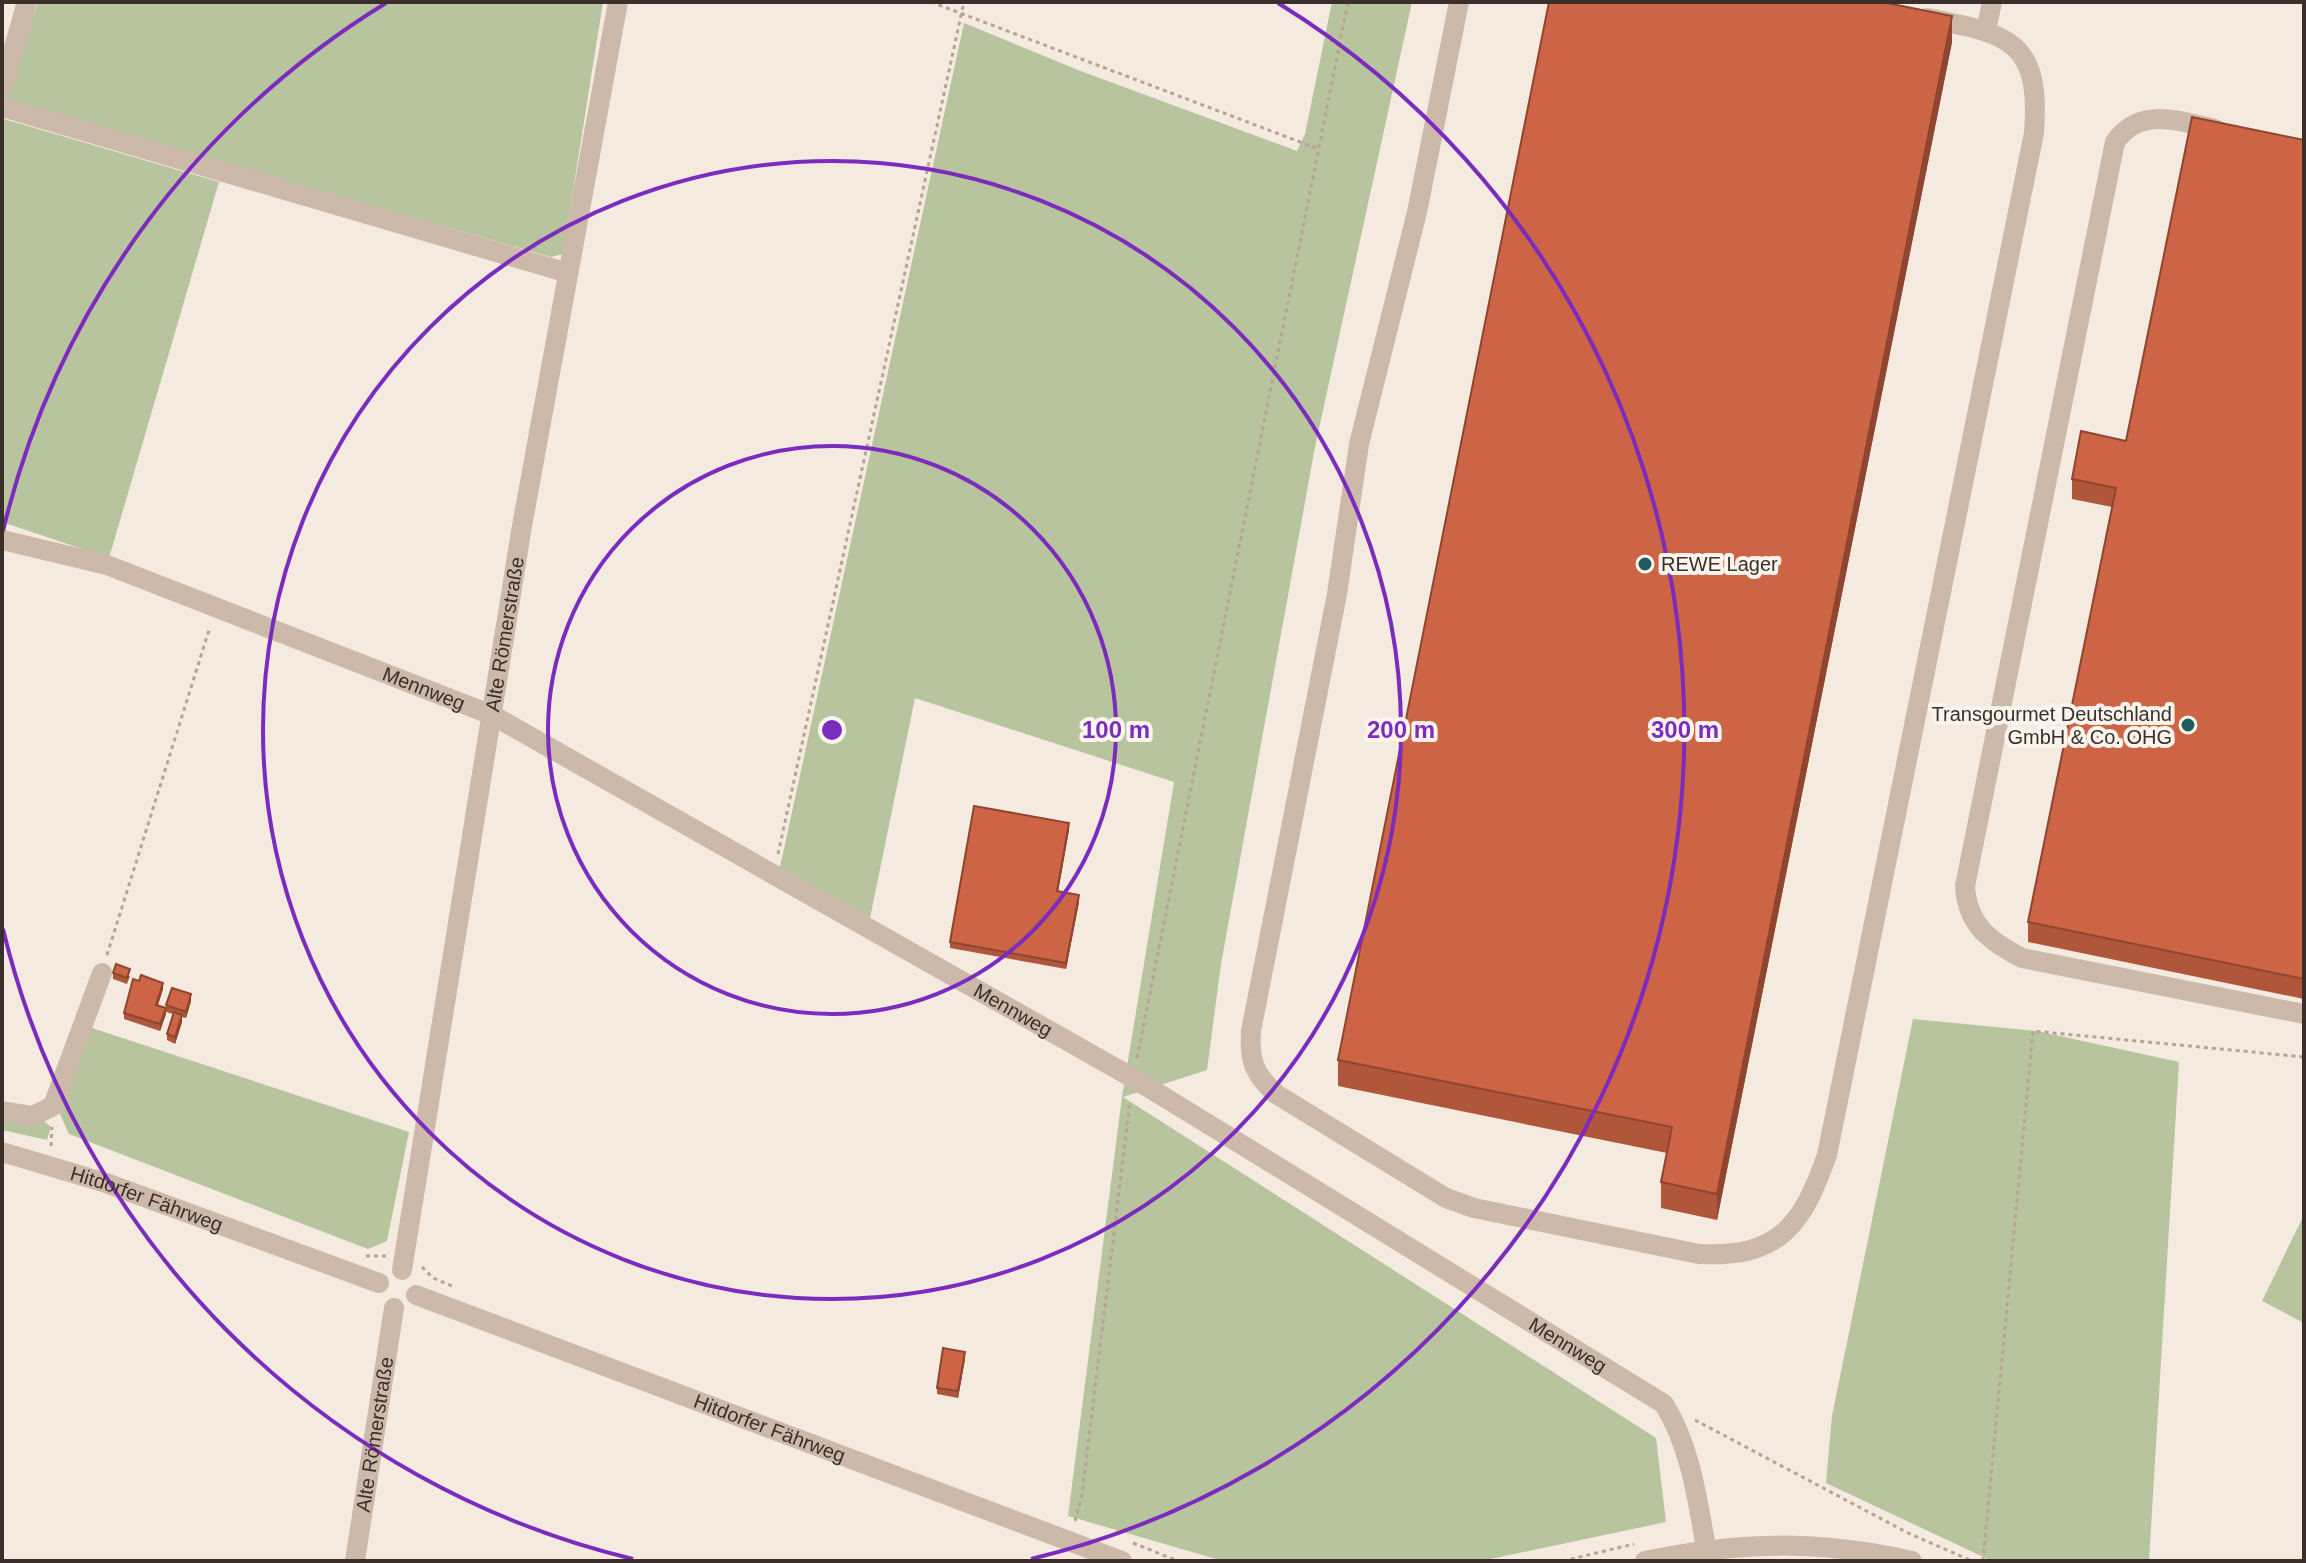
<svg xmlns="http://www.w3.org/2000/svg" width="2306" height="1563" font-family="Helvetica,sans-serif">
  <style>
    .green { fill: #b8c49e }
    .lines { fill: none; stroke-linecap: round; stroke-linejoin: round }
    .path { stroke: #b9a394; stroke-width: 3; stroke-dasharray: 4 4; stroke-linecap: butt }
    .minor { stroke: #cdb9aa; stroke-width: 20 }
    .wall { fill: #af563b }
    .shaded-wall { fill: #8f4630 }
    .building { fill: #cc6445; stroke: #8f4630; stroke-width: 2 }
    .ring { fill: none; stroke: #7b2cbf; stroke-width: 4 }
    .poi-dot { fill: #1d5b5e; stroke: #fbf4ec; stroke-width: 3 }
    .labels { text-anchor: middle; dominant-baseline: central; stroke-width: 8; stroke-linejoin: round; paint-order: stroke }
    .poi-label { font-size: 20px; fill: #3a2f2a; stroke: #fbf4ec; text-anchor: start }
    .street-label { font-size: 20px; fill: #3a2f2a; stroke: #fbf4ec }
    .centre { fill: #7b2cbf; stroke: #fbf4ec; stroke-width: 4 }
    .ring-label { font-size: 24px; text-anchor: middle; font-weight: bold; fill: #7b2cbf; stroke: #fbf4ec; stroke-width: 8; stroke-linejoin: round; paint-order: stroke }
  </style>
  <rect width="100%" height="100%" fill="#f4eadf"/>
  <g class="green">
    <polygon points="38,2 603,2 563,254 551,257 6,101"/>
    <polygon points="1332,2 1412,2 1315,447 1221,964 1207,1070 1123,1097 1656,1438 1666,1522 1481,1561 1223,1561 1068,1516 1122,1097 1174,782 915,698 870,918 780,867 964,23 1078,70 1297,151 1305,134"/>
    <polygon points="4,119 219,182 109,558 2,522"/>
    <polygon points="1913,1019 2037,1031 2179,1062 2149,1561 1992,1561 1826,1483 1832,1416"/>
    <polygon points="89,1027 409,1132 387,1241 368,1249 69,1134 59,1112"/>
    <polygon points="2,1115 45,1122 51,1127 47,1140 2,1130"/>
    <polygon points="2304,1215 2304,1323 2262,1301"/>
  </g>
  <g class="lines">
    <g class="path">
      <polyline points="931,2 1316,148"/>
      <polyline points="778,854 964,2"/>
      <polyline points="107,955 210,627"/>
      <polyline points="1137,1058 1348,2"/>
      <polyline points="51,1146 52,1127"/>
      <polyline points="366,1256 386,1256"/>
      <polyline points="422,1267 433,1278 452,1286"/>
      <polyline points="1695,1420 1908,1533 1972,1561"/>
      <polyline points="1075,1521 1082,1495 1130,1101"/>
      <polyline points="1133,1543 1178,1561"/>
      <polyline points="1563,1561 1634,1544"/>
      <polyline points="1983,1561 2033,1031 2304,1057"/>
    </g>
    <g class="minor">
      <path d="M1459 2 1417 212 1359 444 1337 594 1251 1031C1249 1061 1254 1074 1276 1094L1446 1198 1474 1208 1699 1254C1779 1258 1802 1226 1827 1155L2034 133C2041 40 2009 34 1927 18"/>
      <polyline points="1986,30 1992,2"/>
      <polyline points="2,89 27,2"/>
      <polyline points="2,107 568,273"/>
      <path d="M2215 129C2178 121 2140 106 2115 142L1965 886C1967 924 1989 941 2022 958L2304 1014"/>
      <path id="s1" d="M2 540 107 565 492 715 1133 1078 1664 1404C1691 1448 1697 1498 1706 1548"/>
      <polyline points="2,1111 33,1116 53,1106 102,973"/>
      <path id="s2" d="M2 1152 106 1183 379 1283"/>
      <path id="s3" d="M402 1270 522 526 618 2"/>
      <path id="s4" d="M416 1295 1122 1561"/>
      <path id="s5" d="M355 1561 394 1308"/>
      <path d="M1645 1561C1740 1541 1818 1540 1912 1561"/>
    </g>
  </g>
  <g class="wall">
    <polygon points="1952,42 1717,1220 1661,1208 1661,1182 1667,1153 1338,1086 1338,1060"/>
    <polygon points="2304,140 2304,999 2028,942 2028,922 2112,507 2072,499 2072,479 2126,441"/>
    <polygon points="1069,830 1058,891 1079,902 1066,969 950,948 950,942"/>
    <polygon points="113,973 130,976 127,984 113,979"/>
    <polygon points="163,989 158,1005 166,1014 160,1031 124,1019 124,1013"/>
    <polygon points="191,1001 186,1018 182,1017 182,1022 175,1044 167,1040 167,1034 173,1014 166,1012 166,1005"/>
    <polygon points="965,1359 958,1398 937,1394 937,1388"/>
  </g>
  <g class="shaded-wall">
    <polygon points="1952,16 1952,42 1717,1220 1717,1194"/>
    <polygon points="1069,823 1069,830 1057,898 1057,891"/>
    <polygon points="1079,895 1079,902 1066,969 1066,963"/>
    <polygon points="163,983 163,989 156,1011 156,1005"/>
    <polygon points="191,994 191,1001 186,1018 186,1012"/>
    <polygon points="166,1008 166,1014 160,1031 160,1024"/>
    <polygon points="182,1015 182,1022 175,1044 175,1037"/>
    <polygon points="965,1352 965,1359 958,1398 958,1391"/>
  </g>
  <g class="building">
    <polygon points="1549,2 1882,2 1952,16 1717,1194 1661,1182 1672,1127 1338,1060"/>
    <polygon points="2192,117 2304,140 2304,979 2028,922 2116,488 2072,479 2081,431 2126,441"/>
    <polygon points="974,806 1069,823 1057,891 1079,895 1066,963 950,942"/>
    <polygon points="116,964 130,969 127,978 113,973"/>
    <polygon points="141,975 163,983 156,1005 166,1008 160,1024 124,1013 133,979 139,981"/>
    <polygon points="172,988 191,994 186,1012 166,1005"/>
    <polygon points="174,1012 182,1015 175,1037 167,1034"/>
    <polygon points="943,1348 965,1352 958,1391 937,1388"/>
  </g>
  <g class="ring">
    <circle cx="832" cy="730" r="284"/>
    <circle cx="832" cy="730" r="569"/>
    <path d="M633 1559A853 853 0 0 1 3 929M3 531A853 853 0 0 1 386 3M1278 3A853 853 0 0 1 1031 1559"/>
  </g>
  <g class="poi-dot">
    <circle cx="1645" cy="564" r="8"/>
    <circle cx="2188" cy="725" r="8"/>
  </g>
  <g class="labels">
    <g class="poi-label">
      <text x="1661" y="564">REWE Lager</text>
      <text x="2172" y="714" text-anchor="end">Transgourmet Deutschland<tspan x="2172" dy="23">GmbH &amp; Co. OHG</tspan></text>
    </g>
    <g class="street-label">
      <text stroke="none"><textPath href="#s3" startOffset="644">Alte Römerstraße</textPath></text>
      <text stroke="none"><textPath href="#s1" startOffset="448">Mennweg</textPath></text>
      <text stroke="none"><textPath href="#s1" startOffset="1120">Mennweg</textPath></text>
      <text stroke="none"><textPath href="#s2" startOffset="152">Hitdorfer Fährweg</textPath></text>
      <text stroke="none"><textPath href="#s1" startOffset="1768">Mennweg</textPath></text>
      <text stroke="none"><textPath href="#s4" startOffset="378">Hitdorfer Fährweg</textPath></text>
      <text stroke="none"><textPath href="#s5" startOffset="128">Alte Römerstraße</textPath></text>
    </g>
  </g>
  <circle cx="832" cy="730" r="12" class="centre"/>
  <g class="ring-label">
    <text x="1116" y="738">100 m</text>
    <text x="1401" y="738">200 m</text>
    <text x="1685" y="738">300 m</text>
  </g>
  <rect width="2306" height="1563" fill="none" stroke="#3a2f2a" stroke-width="8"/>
</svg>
